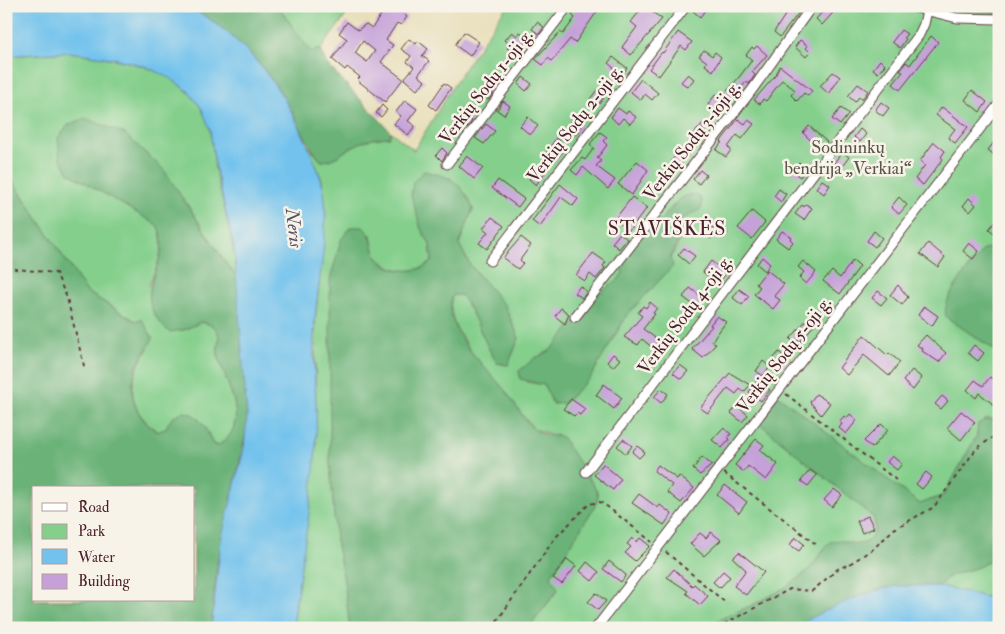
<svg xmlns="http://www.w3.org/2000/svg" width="1005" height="634" font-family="'IM FELL Double Pica',serif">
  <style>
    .green { fill: #84cf8c; stroke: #67775c; fill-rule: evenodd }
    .forest { fill: #6bb278; stroke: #5a6852; fill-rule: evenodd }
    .water { fill: #72c2ed; stroke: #5e708c }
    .building { fill: #c5a0d9; fill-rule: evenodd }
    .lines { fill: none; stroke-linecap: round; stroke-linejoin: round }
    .street-casing { stroke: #623c40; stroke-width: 11 }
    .path { stroke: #623c40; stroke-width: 2; stroke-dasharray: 4 4; stroke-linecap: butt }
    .street { stroke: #fff; stroke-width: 9 }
    .labels { text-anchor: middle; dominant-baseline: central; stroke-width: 5; stroke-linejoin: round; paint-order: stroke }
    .street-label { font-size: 18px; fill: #4a1f2b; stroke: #f7f3e8 }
    .park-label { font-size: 18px; fill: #5b5448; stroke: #f7f3e8 }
    .water-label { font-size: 19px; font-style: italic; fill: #565065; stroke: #f7f3e8 }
    .quarter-label { font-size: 20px; letter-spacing: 1px; fill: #4a1f2b; stroke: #f7f3e8 }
  </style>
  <rect width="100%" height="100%" fill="#f7f3e8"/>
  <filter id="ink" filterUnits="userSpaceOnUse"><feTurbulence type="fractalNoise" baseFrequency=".02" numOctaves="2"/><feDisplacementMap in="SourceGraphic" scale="10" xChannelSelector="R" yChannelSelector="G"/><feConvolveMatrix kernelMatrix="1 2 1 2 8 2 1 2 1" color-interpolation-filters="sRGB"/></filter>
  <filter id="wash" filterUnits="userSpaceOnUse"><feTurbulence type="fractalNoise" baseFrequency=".0096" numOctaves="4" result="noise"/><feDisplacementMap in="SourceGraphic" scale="20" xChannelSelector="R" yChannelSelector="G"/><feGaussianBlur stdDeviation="1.12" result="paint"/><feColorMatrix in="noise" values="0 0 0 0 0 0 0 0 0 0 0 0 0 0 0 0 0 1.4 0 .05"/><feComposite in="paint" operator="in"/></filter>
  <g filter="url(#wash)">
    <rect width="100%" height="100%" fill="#e8dfba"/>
    <g class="green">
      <polygon points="278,6 353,6 321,49 311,53"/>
      <path d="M507 6H928L948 12 999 15V255L992 250 946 317 999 353V420L987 419 978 424 977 435 944 495 920 504 779 397 759 423 873 517C878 527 874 541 861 544 850 546 839 535 828 544 822 550 818 559 812 566 785 594 747 606 713 623L708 628H529L558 590 550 576 595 506 562 437 534 429 470 350 454 324 450 303 453 295H461C476 316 483 341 497 363L508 365 519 338 505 306 470 265 459 244 473 209 467 195 449 177 421 229 430 244 432 261C418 275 390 273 377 256 373 251 372 240 371 234L331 371 330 462 336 540 344 581 350 628H293L316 445 315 322 326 214 322 180 307 144 321 161C334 161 339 154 350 148 363 140 375 138 389 137L391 132 414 150 460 75ZM678 200 694 213C672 219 682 232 677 247 675 251 672 255 670 258L672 266 627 315 590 378 564 403 553 404 544 385 527 382 542 354 550 351 610 285 617 281 623 273 631 241 663 218Z"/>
      <path d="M69 52C123 59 194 68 210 130 213 142 213 155 215 168 223 204 233 239 237 277L225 262 185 201 157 225C167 244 158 266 149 284L184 330 201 322C208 324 213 324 217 331 221 337 217 347 218 354 224 383 255 424 217 446L212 443C204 418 182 396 165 429L158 432C125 408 127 380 148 349L142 320 136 321 87 292 6 171V56Z"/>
      <path d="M999 554V600L939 586C948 573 964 572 978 567 985 564 992 558 999 554Z"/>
    </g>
    <g class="forest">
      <path d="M187 6H278L311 52 321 49 326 63 391 132 389 137C375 138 363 140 350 148 340 154 334 161 321 161 305 141 297 119 284 98 260 59 227 27 187 6Z"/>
      <polygon points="949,6 999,7 999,15 948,12"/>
      <path d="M85 118 125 134 164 170 225 262 237 277 246 390 247 428 217 565 211 628H6V171L87 292 135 321 142 320 153 338C149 347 143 354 139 362 126 390 132 414 157 432L165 429C182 396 204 418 212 443L217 446C255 424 224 383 218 354 217 347 221 337 217 331 213 324 208 324 201 322L184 330 169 332C122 289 178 264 157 225L69 173 60 158 58 138 68 125ZM34 488H194V600H34Z"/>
      <path d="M424 171C452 177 461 181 473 209L459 244 470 265 505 306 519 338 508 365 497 363C483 341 476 316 461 295H453C439 326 485 366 503 388 514 401 521 416 533 428 540 434 553 436 562 437L597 491 598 498 595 506 551 576 558 589 529 628H350L344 581 336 540 330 462V280L341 240 350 227H363C374 237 370 243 376 255 387 274 418 275 432 261L430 244 421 229 411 195 413 182Z"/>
      <path d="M690 194 699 196 702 201 701 209C690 216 680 217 677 232L680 237 670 258 673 266 627 315 590 378 564 403 553 404 544 385 520 379 519 371 535 358 550 351 598 294 617 281 623 273 618 260 631 241 663 218 678 200Z"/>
      <path d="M987 248 999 255V353L946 317C940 299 972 264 983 250Z"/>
      <path d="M779 396 920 504 944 495 977 435 978 424 987 419 999 420V554C992 558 985 564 978 567 964 572 948 573 939 586H896L878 590 793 628H708L713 623C747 606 785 594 812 566 818 559 822 550 828 544 839 535 850 546 861 544 874 541 878 527 873 517L759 423Z"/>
    </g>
    <g class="water">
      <path d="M6 6H187C246 36 287 92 311 153 317 168 324 183 325 199 328 244 316 290 314 335 313 371 318 407 316 444 313 506 299 567 293 628H211L221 540 244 448 247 416 234 248 215 166 210 130 202 109 188 91 170 78 144 66 117 59 69 52 6 56Z"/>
      <path d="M896 586H939L999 600V628H793C824 610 861 593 896 586Z"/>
    </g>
    <g id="blocks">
      <g class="building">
        <path d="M387 6H396L407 17 401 25 397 23 386 40 393 45 381 62 403 79 385 102 357 80 360 77 347 67 345 70 332 59 347 39 339 33 347 22 358 30 366 24 372 28ZM363 41 375 51 367 62 355 53Z"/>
        <polygon points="579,6 601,6 575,43 570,39 552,61 548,58 543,65 535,59 560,32 563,34 575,18 572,15"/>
        <polygon points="644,6 662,19 631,55 622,47 637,27 631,22"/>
        <polygon points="696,6 706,9 700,17 693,11"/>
        <polygon points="791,6 801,10 780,37 774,32"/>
        <polygon points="818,6 839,6 822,25 816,19 823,11"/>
        <polygon points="537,22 544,27 539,34 532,29"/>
        <polygon points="901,30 907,34 904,37 906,39 900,48 892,42"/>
        <polygon points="464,32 479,42 470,56 455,45"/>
        <polygon points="512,32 517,36 520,32 528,38 521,47 524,49 518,57 507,48 510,45 505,40"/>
        <polygon points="678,32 692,42 686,50 681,46 659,76 649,69 662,52 663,53"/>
        <polygon points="931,36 938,42 900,90 893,84 903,72 900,70 906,62 910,65"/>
        <polygon points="409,39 416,44 418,41 428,49 422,56 429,61 418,75 425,81 417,90 404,79 414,67 407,62 411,56 401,49"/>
        <polygon points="800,40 808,46 806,48 810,52 806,57 795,47"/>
        <polygon points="757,46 767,55 752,72 755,75 749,84 746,82 719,114 708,104 716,94 721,98 740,76 752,60 746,55 752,47 754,49"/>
        <polygon points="704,50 712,56 715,52 721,57 713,71 705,65 707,62 699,56"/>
        <polygon points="613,57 627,68 619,79 612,74 615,69 608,63"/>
        <polygon points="880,60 885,65 878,73 873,69"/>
        <polygon points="780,66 812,91 808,96 804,93 797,101 791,95 795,90 782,80 766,101 763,99 760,104 754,100 775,76"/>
        <polygon points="833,72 840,77 829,94 820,86"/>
        <polygon points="688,74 694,79 688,87 681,82"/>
        <polygon points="523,77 532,84 526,91 518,84"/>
        <polygon points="641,79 658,93 652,100 645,94 641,100 631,92"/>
        <polygon points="444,83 451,88 436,110 429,105"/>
        <polygon points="858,84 868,91 862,99 859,97 855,102 848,96"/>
        <polygon points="484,87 493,94 488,100 480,93"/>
        <polygon points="602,89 607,94 598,105 590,99 597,90 599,92"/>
        <polygon points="972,90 987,102 980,112 965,100"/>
        <polygon points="405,100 417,109 408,121 415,126 408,135 394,124 401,116 396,112"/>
        <polygon points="503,101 510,106 504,115 497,110"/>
        <polygon points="881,102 889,108 883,116 875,110"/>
        <polygon points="382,105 387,110 381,117 376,113"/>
        <polygon points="942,107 968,127 955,143 948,138 955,129 936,115"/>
        <polygon points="618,108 626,114 628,111 636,117 630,124 623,118 618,124 611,117"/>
        <polygon points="841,108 849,114 840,125 832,119"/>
        <polygon points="576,114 582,119 579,123 582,126 576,135 566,127"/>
        <polygon points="466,116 472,121 467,128 461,123"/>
        <polygon points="528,117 538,126 530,135 520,126"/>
        <polygon points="738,119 745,124 748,120 754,124 742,139 737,135 728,147 731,150 726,157 716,150 722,142 721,141"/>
        <polygon points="703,123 703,130 706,133 699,142 692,136"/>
        <polygon points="486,124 495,131 484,144 475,138"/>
        <polygon points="809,126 827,142 821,150 803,133"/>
        <polygon points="860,129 866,134 860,142 854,137"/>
        <polygon points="600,132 607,137 603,141 607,145 597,158 601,161 596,166 615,180 608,189 583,167 577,175 571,170 582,158 585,160 594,148 590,144"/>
        <polygon points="999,136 999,159 988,150"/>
        <polygon points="556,138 567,147 554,162 545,155"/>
        <polygon points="934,142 945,151 941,157 943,159 923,185 915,179 925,165 920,161"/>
        <polygon points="442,148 447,153 442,161 436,155"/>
        <polygon points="681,150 688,156 678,167 671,161"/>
        <polygon points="842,152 849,157 841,168 834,163"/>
        <polygon points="467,156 483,168 474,179 459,166"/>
        <polygon points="637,161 648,170 632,195 618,184"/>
        <polygon points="799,163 806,169 800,177 793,172"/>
        <polygon points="539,167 545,172 536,185 529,179"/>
        <polygon points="700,170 706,175 699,184 693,179"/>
        <polygon points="498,180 524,199 518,207 492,188"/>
        <polygon points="822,180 830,185 824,194 816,188"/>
        <polygon points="560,184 578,199 573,206 561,197 540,227 532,221"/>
        <polygon points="779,189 786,194 781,202 774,196"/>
        <polygon points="632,197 647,208 629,231 615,219"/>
        <polygon points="899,197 907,205 899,214 891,207"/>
        <polygon points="969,198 976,205 970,212 963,206"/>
        <polygon points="806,204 812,208 804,220 795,214 802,205 804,207"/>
        <polygon points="752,211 765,222 752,239 738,228"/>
        <polygon points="492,217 504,226 487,249 479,243 488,232 483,228"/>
        <polygon points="999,217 999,229 995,234 989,229"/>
        <polygon points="712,227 717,231 721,227 728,233 722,239 715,234 711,239 706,235"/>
        <polygon points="782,231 791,237 790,239 793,242 788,248 776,239"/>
        <polygon points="874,231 882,238 875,247 867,241"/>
        <polygon points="620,233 627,239 619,249 612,243"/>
        <polygon points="521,237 531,245 520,260 523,263 518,269 503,258"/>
        <polygon points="928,243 945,257 938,267 920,254"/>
        <polygon points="969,243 979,251 973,259 963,251"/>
        <polygon points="684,248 695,256 689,264 678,255"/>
        <polygon points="593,253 606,262 603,266 605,268 596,279 590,274 585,281 576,275"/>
        <polygon points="762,257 770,264 765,271 757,264"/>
        <polygon points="853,260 860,266 840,294 823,281 832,271 840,278"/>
        <polygon points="711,261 726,273 718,284 703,272"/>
        <polygon points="803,261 816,272 806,284 799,278 804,272 798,267"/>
        <polygon points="767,270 784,284 774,296 780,300 773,309 754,294 760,287 756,284"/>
        <polygon points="898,285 908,297 902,305 890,295"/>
        <polygon points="580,286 587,292 582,298 575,293"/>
        <polygon points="690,288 703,298 696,307 683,297"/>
        <polygon points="739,289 749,296 742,305 733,298"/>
        <polygon points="878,291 887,298 881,305 872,298"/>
        <polygon points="650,302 657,308 653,313 655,314 643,329 665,345 659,353 642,339 638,345 624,337 642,316 638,313 643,306 646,308"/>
        <polygon points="924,306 938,316 932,326 918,315"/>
        <polygon points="561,308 569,314 565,324 555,316"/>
        <polygon points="816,309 822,315 800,342 798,340 795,343 790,339"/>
        <polygon points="717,316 726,322 712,341 716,344 703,358 692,349 712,326 710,325"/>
        <polygon points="864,335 887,355 889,353 900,362 889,376 864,355 847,375 839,368"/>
        <polygon points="926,335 946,353 939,362 922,351 923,349 917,345"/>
        <polygon points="974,345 984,353 978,361 968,353"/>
        <polygon points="779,352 788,360 782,368 772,360"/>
        <polygon points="613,354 620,359 613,367 607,362"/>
        <polygon points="763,361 770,367 763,376 756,371"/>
        <polygon points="680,365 688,371 681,379 673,373"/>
        <polygon points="912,370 922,378 913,390 903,381"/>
        <polygon points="730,373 750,385 744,392 740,389 736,394 728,388 708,413 700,408"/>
        <polygon points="990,377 999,384 999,409 979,393 976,398 967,390 975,380 983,386"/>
        <polygon points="759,379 768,385 766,387 770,390 761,401 749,392"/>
        <polygon points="604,384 622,398 614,409 596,395"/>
        <polygon points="661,389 668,394 661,403 654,397"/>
        <polygon points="816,394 830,403 821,415 810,402"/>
        <polygon points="942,396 948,401 941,409 935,404"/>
        <polygon points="571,399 585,409 580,415 577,413 574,416 563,409"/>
        <polygon points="737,406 748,415 742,422 731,413"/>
        <polygon points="961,411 975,422 961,440 947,428"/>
        <polygon points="850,414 857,420 846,434 839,428 842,424 839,422 844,416 847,418"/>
        <polygon points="881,424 888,430 872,448 864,441"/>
        <polygon points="723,428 731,434 728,437 730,439 722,448 712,440"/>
        <polygon points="623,439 632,446 626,454 617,446"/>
        <polygon points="756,439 764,445 760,450 778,464 766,480 748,466 744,472 735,465"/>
        <polygon points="637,446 645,452 639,458 632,452"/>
        <polygon points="892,456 902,464 897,470 887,462"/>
        <polygon points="702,457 712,465 700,475 693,469"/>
        <polygon points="603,464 621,479 613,490 594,475"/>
        <polygon points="658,465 677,479 679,476 694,488 681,503 667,492 672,485 654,471"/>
        <polygon points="810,470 817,475 808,486 801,481"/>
        <polygon points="926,472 932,477 922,489 916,484"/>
        <polygon points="725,485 747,502 739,513 717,495"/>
        <polygon points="834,489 842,495 832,507 824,500"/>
        <polygon points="639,494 658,508 660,505 672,514 664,525 632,503"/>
        <polygon points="868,516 874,528 862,533 857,521"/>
        <polygon points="711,532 721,540 704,556 690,544 700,533 706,538"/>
        <polygon points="795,537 804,544 799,551 790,545"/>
        <polygon points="632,538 637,542 640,538 650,546 635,561 625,553 631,547 627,544"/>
        <polygon points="739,552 764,572 746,595 734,586 746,570 733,558"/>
        <polygon points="567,559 576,566 562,584 553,578"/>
        <polygon points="609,561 626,575 621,582 603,569"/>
        <polygon points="587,562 599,572 592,581 580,571"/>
        <polygon points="674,569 692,586 694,584 708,596 700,605 686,593 688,591 667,577"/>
        <polygon points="723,571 730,577 720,588 713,582"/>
        <polygon points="596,593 606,601 598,610 588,602"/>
      </g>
    </g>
  </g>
  <g filter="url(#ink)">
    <use href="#blocks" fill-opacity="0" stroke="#623c40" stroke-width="1"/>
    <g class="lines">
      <g class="street-casing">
        <g id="street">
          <polyline points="909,6 957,18 999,19"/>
          <polyline points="447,164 568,6"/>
          <polyline points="490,261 686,6"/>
          <polyline points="575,317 752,90 812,6"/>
          <polyline points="586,472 919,35 924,24 928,6"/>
          <polyline points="596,628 999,104"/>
        </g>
      </g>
      <g class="path">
        <polyline points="6,268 56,273 67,298 85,370"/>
        <polyline points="786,394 896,480"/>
        <polyline points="724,473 817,545"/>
        <polyline points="666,552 727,604"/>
        <polyline points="492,628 555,538 589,504 600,502 604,504 652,542"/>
        <polyline points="717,628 790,589 812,591 839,568 848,565 873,549 894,529 934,507 976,449 999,433"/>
      </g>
      <use href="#street" class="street"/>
    </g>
  </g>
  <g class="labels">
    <g class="street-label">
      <text transform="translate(486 87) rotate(-52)">Verkių Sodų 1-oji g.</text>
      <text transform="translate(575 124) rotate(-52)">Verkių Sodų 2-oji g.</text>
      <text transform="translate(692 141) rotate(-52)">Verkių Sodų 3-ioji g.</text>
      <text transform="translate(685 315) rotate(-53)">Verkių Sodų 4-oji g.</text>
      <text transform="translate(784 355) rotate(-52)">Verkių Sodų 5-oji g.</text>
    </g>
    <g class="park-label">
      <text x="848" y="147">Sodininkų<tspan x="848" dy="21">bendrija „Verkiai“</tspan></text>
    </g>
    <g class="water-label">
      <text transform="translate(294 228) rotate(83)">Neris</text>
    </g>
    <g class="quarter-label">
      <text x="667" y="228">STAVIŠKĖS</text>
    </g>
  </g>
  <rect width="1005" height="634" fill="none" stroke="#f7f3e8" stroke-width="25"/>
  <rect x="32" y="486" width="162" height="115" fill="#f7f3e8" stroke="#b29e9c"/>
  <rect x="42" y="503" width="25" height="8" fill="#ffffff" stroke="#b29e9c"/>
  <text x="78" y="512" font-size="15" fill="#4a1f2b">Road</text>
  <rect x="42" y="524" width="25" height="15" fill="#84cf8c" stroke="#b29e9c"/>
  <text x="78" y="536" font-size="15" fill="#4a1f2b">Park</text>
  <rect x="42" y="549" width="25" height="15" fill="#72c2ed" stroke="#b29e9c"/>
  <text x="78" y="562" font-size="15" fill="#4a1f2b">Water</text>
  <rect x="42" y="574" width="25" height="15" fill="#c5a0d9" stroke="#b29e9c"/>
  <text x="78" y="586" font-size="15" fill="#4a1f2b">Building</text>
</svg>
